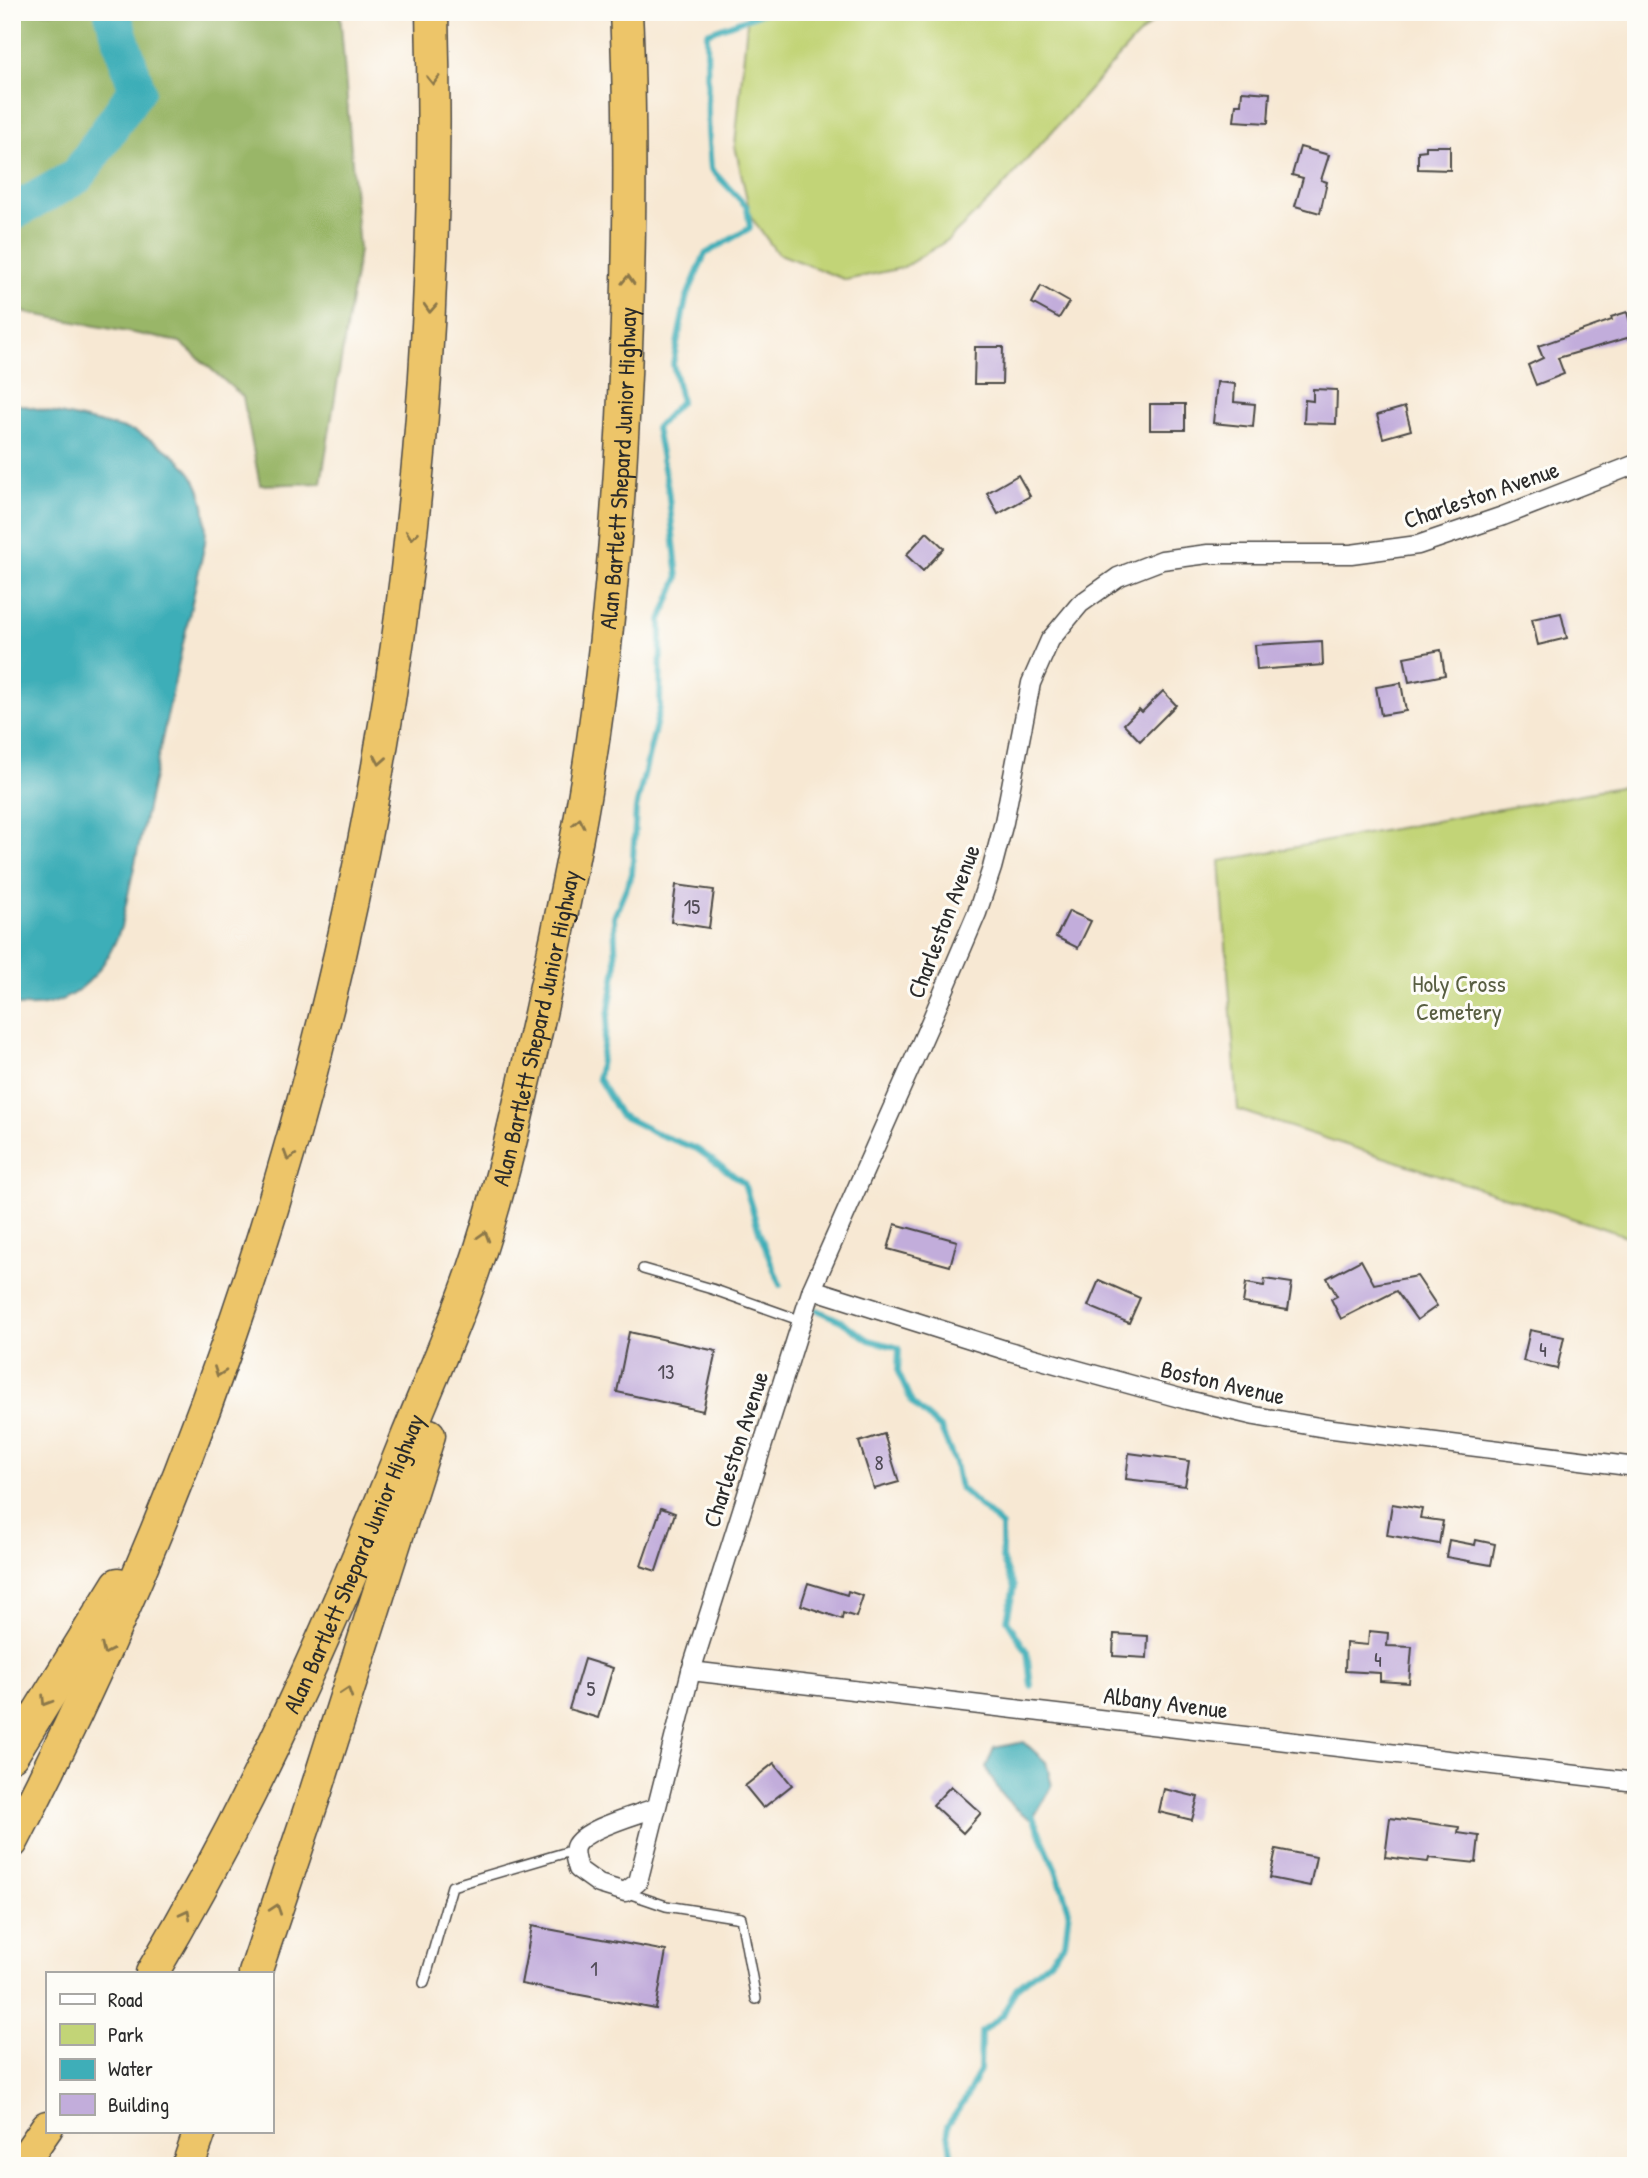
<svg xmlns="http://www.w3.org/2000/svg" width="1648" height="2178" font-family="'Patrick Hand',sans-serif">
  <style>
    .green { fill: #c2d477; stroke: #768051; stroke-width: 2 }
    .forest { fill: #99b668; stroke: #62704a; stroke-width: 2 }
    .water { fill: #3eaeb8; stroke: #346c72; stroke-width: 2 }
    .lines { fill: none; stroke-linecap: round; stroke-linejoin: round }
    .stream { stroke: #3eaeb8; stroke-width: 6 }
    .river { stroke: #3eaeb8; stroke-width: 37 }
    .building { fill: #c2addb }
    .lane-casing { stroke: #4a4744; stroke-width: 12 }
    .street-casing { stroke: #4a4744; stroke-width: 21 }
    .highway-casing { stroke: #4a4744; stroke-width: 35 }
    .lane { stroke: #fff; stroke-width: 9 }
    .street { stroke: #fff; stroke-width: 18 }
    .highway { stroke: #edc569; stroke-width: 32 }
    .oneway { stroke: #8c784a }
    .labels { text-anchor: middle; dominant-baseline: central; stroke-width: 6; stroke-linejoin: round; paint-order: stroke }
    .number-label { font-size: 21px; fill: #514c57 }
    .street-label { font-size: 24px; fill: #2b2b2b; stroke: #fdfcf7 }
    .park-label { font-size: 24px; fill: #585e42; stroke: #fdfcf7 }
  </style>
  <rect width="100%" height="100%" fill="#fdfcf7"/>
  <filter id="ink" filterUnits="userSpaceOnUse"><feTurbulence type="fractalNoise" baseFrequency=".0143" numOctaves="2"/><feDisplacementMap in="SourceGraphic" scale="14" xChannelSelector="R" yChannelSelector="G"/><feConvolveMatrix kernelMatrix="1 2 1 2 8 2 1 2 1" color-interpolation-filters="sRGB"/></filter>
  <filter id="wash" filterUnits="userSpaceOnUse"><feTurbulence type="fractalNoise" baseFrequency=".00686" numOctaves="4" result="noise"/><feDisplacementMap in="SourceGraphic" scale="28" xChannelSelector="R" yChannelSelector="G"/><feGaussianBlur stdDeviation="1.57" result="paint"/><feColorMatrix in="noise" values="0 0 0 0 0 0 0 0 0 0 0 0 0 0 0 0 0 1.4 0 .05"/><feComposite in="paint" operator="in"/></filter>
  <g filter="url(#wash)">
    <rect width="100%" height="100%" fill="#f7e8d3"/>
    <g class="green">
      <polygon points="748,12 1163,12 1134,40 997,193 948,240 902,268 846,280 777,253 751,217 735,146"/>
      <polygon points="1636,784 1636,1239 1238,1110 1220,861"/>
    </g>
    <polygon class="forest" points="12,12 340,12 359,250 321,483 260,485 243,397 180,342 12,310"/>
    <g class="water">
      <path d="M12 403 134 431C186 456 211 483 205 543L121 927C104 976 69 1014 12 1005Z"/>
      <path d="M1024 1742 1046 1762 1052 1786 1032 1820C1009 1806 997 1791 986 1767L994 1748Z"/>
    </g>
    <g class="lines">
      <g class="stream">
        <polyline points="765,12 707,33 708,129 711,169 747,207 750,228 705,254 686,299 673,364 681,401 656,428 668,489 678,578 661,620 660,707 636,809 632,874 614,917 616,967 598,1078 620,1115 660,1135 697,1149 744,1183 760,1234 780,1285"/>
        <polyline points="817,1310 841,1321 869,1340 899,1348 898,1372 912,1403 941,1429 955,1463 960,1488 1002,1526 1002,1559 1014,1587 1007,1620 1027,1652 1031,1686"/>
        <polyline points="953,2166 947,2126 965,2100 980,2070 981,2032 1003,2015 1016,1988 1049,1961 1065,1943 1069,1910 1056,1870 1032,1815"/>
      </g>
      <polyline class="river" points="12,213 77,176 137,89 112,12"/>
    </g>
    <g id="blocks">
      <g class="building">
        <polygon points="1242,91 1270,93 1268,123 1234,121 1236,104 1241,104"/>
        <polygon points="1426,146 1450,146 1450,170 1418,169 1418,151 1426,150"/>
        <polygon points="1300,147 1329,155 1321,180 1327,182 1320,213 1295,206 1303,178 1292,175"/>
        <polygon points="1041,286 1069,302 1059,318 1032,303"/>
        <polygon points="1627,312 1634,336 1558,358 1564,374 1536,385 1528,365 1543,358 1538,346 1612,320 1611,317"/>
        <polygon points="975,347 1003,347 1002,384 974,384"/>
        <polygon points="1217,382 1235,384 1234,402 1255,404 1253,427 1213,423"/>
        <polygon points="1313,389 1337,390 1336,424 1304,423 1305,400 1313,401"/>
        <rect x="1150" y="404" width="35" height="26"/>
        <polygon points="1405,407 1411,430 1383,438 1377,415"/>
        <polygon points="1018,475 1030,496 998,514 987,493"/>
        <polygon points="927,532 944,548 923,571 906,555"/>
        <polygon points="1561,613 1567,638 1538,645 1532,619"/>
        <polygon points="1322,641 1323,665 1257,670 1255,645"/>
        <polygon points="1441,650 1445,675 1409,682 1404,657"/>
        <polygon points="1401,683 1406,711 1381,715 1376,687"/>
        <polygon points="1163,691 1176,705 1140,741 1124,724 1139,709 1142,712"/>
        <polygon points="676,885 714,890 709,928 671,922"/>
        <polygon points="1069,911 1091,921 1078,948 1056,937"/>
        <polygon points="895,1224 957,1241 950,1266 888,1249"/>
        <polygon points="1361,1260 1374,1284 1417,1276 1437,1306 1417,1320 1396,1291 1341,1319 1331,1299 1337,1296 1327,1278"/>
        <polygon points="1265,1279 1292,1283 1288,1310 1243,1303 1246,1283 1264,1286"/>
        <polygon points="1099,1280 1140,1298 1129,1323 1088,1306"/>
        <polygon points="1530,1330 1564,1337 1557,1369 1523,1361"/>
        <polygon points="629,1332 716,1351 703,1411 617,1392"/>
        <polygon points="884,1434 899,1482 874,1489 859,1442"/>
        <polygon points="1129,1453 1189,1461 1185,1486 1126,1479"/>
        <polygon points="1392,1504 1422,1509 1420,1518 1443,1521 1439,1544 1387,1535"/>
        <polygon points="661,1508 675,1513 656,1571 641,1566"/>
        <polygon points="1449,1540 1475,1545 1476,1540 1495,1544 1491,1565 1446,1557"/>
        <polygon points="808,1583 847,1595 848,1591 863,1596 856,1617 843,1613 842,1619 801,1605"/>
        <polygon points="1369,1631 1388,1633 1387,1646 1412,1647 1409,1683 1380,1681 1380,1673 1345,1671 1346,1643 1368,1645"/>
        <polygon points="1114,1634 1148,1636 1147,1658 1113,1656"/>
        <polygon points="584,1659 613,1668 598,1718 569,1709"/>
        <polygon points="774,1763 792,1785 763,1808 745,1786"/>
        <polygon points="951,1786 981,1813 963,1833 933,1805"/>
        <polygon points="1164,1789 1198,1797 1192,1820 1159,1812"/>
        <polygon points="1390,1818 1459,1827 1458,1833 1479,1836 1476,1863 1429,1858 1428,1862 1385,1857"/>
        <polygon points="1276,1849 1316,1857 1310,1886 1270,1878"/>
        <polygon points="532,1926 666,1951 656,2009 521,1984"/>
      </g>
    </g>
  </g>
  <g filter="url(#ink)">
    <use href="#blocks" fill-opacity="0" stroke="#4a4744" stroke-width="2"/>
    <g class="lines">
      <g class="lane-casing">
        <g id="lane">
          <polyline points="643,1269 712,1289 802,1321"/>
          <polyline points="625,1892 666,1906 741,1918 756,1999"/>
          <polyline points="424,1983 452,1886 574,1850"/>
        </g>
      </g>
      <g class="street-casing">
        <g id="street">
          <polyline points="812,1289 1005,1350 1187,1400 1255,1416 1325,1428 1636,1467"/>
          <polyline points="691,1671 1636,1782"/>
          <path d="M655 1808C637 1815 582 1829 575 1847 573 1854 576 1862 578 1869L599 1884 625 1892 638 1882 691 1671 812 1289 931 1021 977 913 992 868 1004 822 1031 683 1050 640 1080 604 1118 577 1162 560 1208 554H1351L1418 545 1503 516 1636 464"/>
        </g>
      </g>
      <g class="highway-casing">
        <g id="highway">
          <polyline points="12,1755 118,1584"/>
          <path d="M12 1842C309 1271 450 655 432 12"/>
          <path id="s1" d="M152 1973C253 1803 335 1619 408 1435 430 1381 454 1327 473 1272 502 1188 520 1100 540 1014 556 940 573 866 585 792 611 636 622 479 627 321 630 218 631 115 626 12"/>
          <polyline points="255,1973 316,1791 429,1435"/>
          <polyline points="20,2166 47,2127"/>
          <polyline points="188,2166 200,2131"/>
        </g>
      </g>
      <use href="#lane" class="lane"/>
      <use href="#street" class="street"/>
      <use href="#highway" class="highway"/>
    </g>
    <defs><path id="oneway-chevron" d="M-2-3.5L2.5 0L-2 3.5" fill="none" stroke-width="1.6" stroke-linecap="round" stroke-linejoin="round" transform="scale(1.75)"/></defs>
    <g class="oneway">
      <use href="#oneway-chevron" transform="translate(433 80) rotate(89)"/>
      <use href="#oneway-chevron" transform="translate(628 280) rotate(-88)"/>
      <use href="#oneway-chevron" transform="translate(430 308) rotate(93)"/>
      <use href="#oneway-chevron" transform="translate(412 535) rotate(96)"/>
      <use href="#oneway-chevron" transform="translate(380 760) rotate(100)"/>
      <use href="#oneway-chevron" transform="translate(579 823) rotate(-79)"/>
      <use href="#oneway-chevron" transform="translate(289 1156) rotate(107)"/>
      <use href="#oneway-chevron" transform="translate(484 1236) rotate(-73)"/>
      <use href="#oneway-chevron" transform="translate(219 1372) rotate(110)"/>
      <use href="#oneway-chevron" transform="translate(106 1650) rotate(115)"/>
      <use href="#oneway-chevron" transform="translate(347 1692) rotate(-72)"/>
      <use href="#oneway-chevron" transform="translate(46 1701) rotate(122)"/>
      <use href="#oneway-chevron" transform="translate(276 1909) rotate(-71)"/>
      <use href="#oneway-chevron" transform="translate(186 1914) rotate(-62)"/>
    </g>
  </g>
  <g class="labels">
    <g class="number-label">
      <text x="692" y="906">15</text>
      <text x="1543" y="1349">4</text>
      <text x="666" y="1371">13</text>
      <text x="879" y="1462">8</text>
      <text x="1378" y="1659">4</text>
      <text x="591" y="1688">5</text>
      <text x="594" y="1968">1</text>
    </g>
    <g class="street-label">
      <text stroke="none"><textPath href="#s1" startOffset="1591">Alan Bartlett Shepard Junior Highway</textPath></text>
      <text transform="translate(1481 494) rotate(-19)">Charleston Avenue</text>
      <text transform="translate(943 921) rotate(-69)">Charleston Avenue</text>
      <text stroke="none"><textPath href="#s1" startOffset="1024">Alan Bartlett Shepard Junior Highway</textPath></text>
      <text transform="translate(1223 1382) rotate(13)">Boston Avenue</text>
      <text transform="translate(735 1449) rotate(-72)">Charleston Avenue</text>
      <text stroke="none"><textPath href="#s1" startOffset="457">Alan Bartlett Shepard Junior Highway</textPath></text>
      <text transform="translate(1166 1702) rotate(7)">Albany Avenue</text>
    </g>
    <g class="park-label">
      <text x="1459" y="983">Holy Cross<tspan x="1459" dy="28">Cemetery</tspan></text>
    </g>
  </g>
  <rect width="1648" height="2178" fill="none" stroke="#fdfcf7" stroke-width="42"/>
  <rect x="46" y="1972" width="228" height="161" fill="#fdfcf7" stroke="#a9a8a5" stroke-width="2"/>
  <rect x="60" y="1994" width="35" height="10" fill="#ffffff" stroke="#a9a8a5" stroke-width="2"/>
  <text x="108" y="2007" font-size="21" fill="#2b2b2b">Road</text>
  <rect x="60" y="2024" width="35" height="21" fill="#c2d477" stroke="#a9a8a5" stroke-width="2"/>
  <text x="108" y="2042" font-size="21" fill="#2b2b2b">Park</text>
  <rect x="60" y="2059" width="35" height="21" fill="#3eaeb8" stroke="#a9a8a5" stroke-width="2"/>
  <text x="108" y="2076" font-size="21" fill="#2b2b2b">Water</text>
  <rect x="60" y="2094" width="35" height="21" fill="#c2addb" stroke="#a9a8a5" stroke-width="2"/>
  <text x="108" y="2112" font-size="21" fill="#2b2b2b">Building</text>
</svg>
